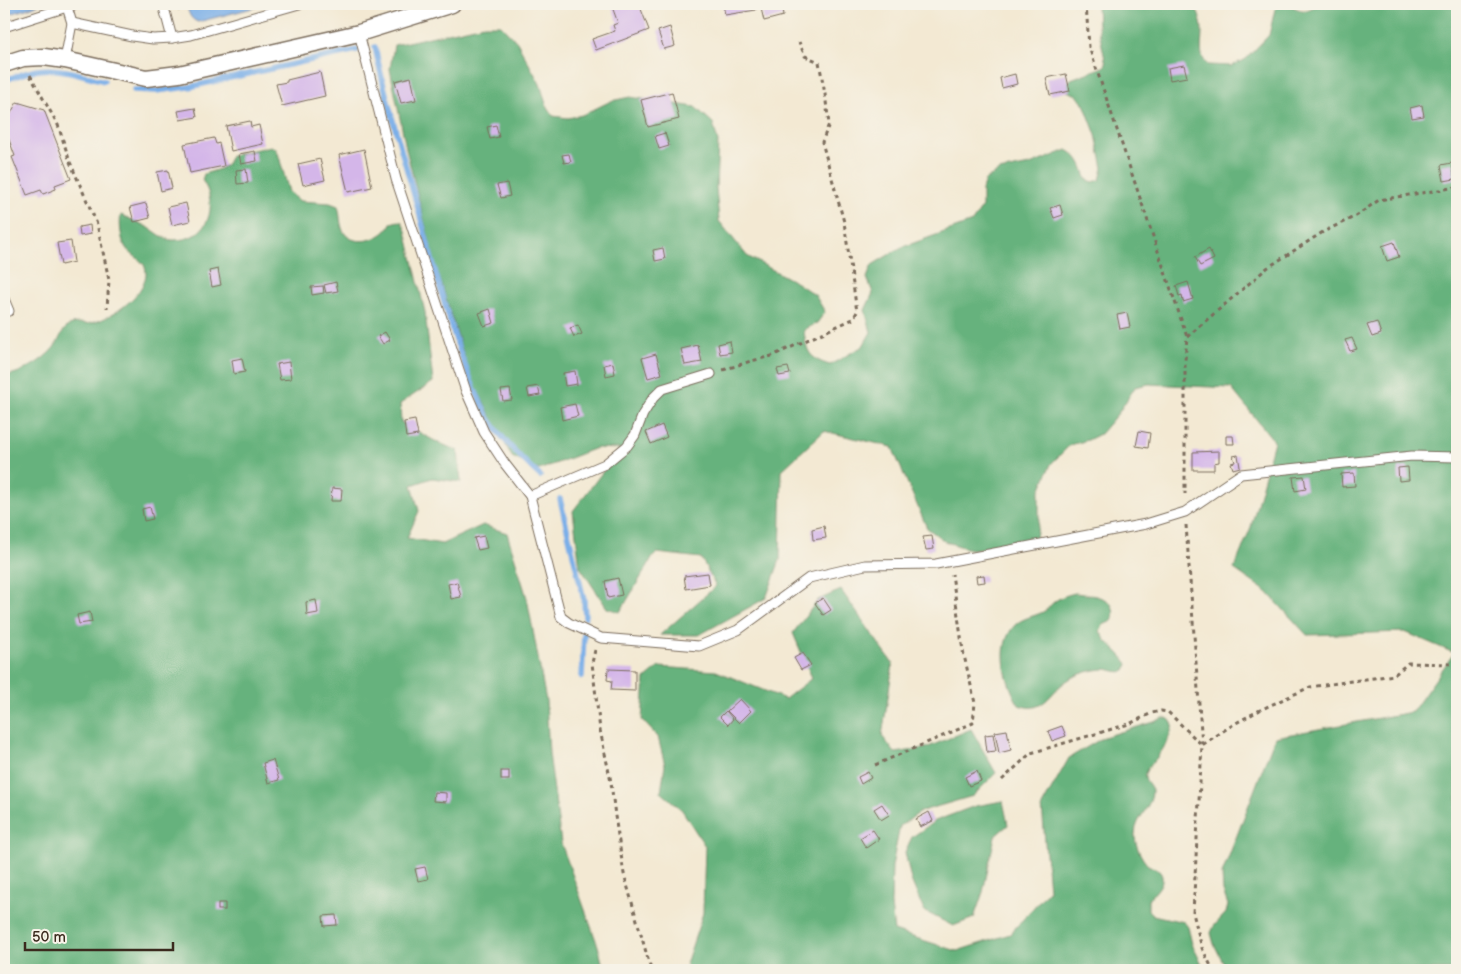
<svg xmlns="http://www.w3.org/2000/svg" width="1461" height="974" font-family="'Balsamiq Sans',sans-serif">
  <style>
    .forest { fill: #66b27d; stroke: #506e4e }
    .water { fill: #7aafe8; stroke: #5a6c83 }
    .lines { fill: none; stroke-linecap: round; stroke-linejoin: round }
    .stream { stroke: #7aafe8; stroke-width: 5.5 }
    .building { fill: #d4b6e9 }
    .lane-casing { stroke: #7b6d5d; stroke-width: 11 }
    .street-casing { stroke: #7b6d5d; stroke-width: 19 }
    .path { stroke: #7b6d5d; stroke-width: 3; stroke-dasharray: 4 4; stroke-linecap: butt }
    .lane { stroke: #fff; stroke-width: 9 }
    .street { stroke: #fff; stroke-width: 16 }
  </style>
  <rect width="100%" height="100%" fill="#f7f3e8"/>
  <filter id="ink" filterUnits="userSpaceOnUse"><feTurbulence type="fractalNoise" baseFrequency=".02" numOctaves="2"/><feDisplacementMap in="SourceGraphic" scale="10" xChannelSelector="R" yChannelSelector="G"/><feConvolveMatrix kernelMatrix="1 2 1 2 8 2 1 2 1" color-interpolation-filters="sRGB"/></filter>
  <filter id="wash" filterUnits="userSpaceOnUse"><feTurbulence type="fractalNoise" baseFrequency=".0096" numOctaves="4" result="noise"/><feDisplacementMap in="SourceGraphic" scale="20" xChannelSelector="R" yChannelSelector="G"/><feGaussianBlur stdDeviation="1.12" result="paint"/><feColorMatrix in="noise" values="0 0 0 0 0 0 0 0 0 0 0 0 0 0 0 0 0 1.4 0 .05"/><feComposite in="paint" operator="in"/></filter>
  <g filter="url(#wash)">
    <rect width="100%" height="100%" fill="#f3e9d3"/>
    <g class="forest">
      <path d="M1097 4H1194C1198 11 1202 22 1202 31 1202 43 1198 56 1208 65L1231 66 1246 59 1269 35 1275 9 1280 4C1298 4 1299 18 1318 4H1457V970H1227L1214 944 1211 933 1214 926 1226 913 1228 905 1223 891 1222 874 1275 737 1412 712 1454 653 1405 632 1307 635 1267 592 1234 569 1251 527 1274 441 1231 388 1149 384 1135 387 1119 412 1100 434 1088 440 1070 445 1051 464 1039 493V519L1036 538 1026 544 986 549H970L946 542 927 528 892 447 824 431 782 470 780 560 766 598 699 635H660L716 586 701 558 657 553 653 557 620 612 607 608 580 567 573 511 620 449 596 448 539 470 512 457 471 378 436 267 407 153 390 69 394 45 484 25H501L517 42 540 84 547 107 553 116 568 118 582 115 611 101 630 97 695 107 713 123 718 142 716 188 719 221 747 256 797 283 815 295 825 312 817 323 804 330C806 351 809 359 830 365L863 346 871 332 865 310 873 293 867 278 872 265 900 248 972 222 982 207V190L985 180 999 171 1030 165 1067 150C1079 156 1083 166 1086 179L1093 182 1100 180 1103 168 1096 135 1085 106 1077 95 1067 91 1066 85 1071 79 1103 67 1106 64 1098 26Z"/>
      <path d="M271 146 276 149 278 153 289 192 300 201 330 203 338 206C341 216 339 229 347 236 360 247 386 237 391 223L398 221 402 222 406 231 425 312 433 382 400 404 401 422 433 440 458 451 461 482 432 478 412 485 419 511 407 538 442 544 483 525 507 533 527 598 546 701 549 753 561 843 598 946 604 970H4V375C19 376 46 359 55 346 59 341 62 331 67 327 75 320 83 325 92 323 112 318 144 296 146 274 147 260 132 257 126 248 121 241 119 223 121 215 130 219 140 223 149 228 157 232 164 240 173 240 208 241 220 206 202 180L204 174C214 170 227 170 230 157L236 154Z"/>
      <path d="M841 590 893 664 882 736 895 753 926 748 971 729 996 773 973 796 922 811 900 826 892 866 891 904 894 931 957 951 1010 934 1049 890 1042 806 1069 758 1104 737 1154 722 1163 718 1169 719 1173 724C1171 735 1165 747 1158 756 1155 761 1149 765 1146 771 1141 780 1151 783 1152 791 1153 806 1135 818 1135 834 1134 842 1141 859 1148 865 1151 867 1155 868 1158 870 1169 880 1156 892 1148 899V910L1153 915 1184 922 1188 927 1192 944 1205 970H686V964L703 913 705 846 682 810 661 792 665 765 658 737 642 720 645 679 659 667 716 671 785 699 812 678 793 633 818 600Z"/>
      <path d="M1075 593C1091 595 1121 596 1112 621L1103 625 1100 631C1107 646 1119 650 1128 664L1125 671C1117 673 1113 670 1106 669 1094 669 1077 674 1068 680 1050 691 1044 715 1019 705 1006 684 995 646 1015 625 1024 617 1033 617 1043 612 1047 610 1050 605 1054 602 1060 597 1067 595 1075 593Z"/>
      <polygon points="1003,801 1008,825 995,836 983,892 974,918 953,926 924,911 911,880 905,852 912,837 935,821 975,806"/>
    </g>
    <g class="water">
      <polygon points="4,4 41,4 4,16"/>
      <path d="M186 4H268L198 22C189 19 189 12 186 4Z"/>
    </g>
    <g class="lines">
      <g class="stream">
        <path d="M375 47C387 106 405 162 421 219 439 284 455 353 486 413 499 437 521 458 540 476"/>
        <path d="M4 80C15 77 26 72 38 70 61 67 82 75 104 81"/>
        <polyline points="134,90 156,91 189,87 357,50"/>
        <polyline points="560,499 584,600 585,617"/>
        <polyline points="582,677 584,634"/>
      </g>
    </g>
    <g id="blocks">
      <g class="building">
        <polygon points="611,4 639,4 649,30 596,50 592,39 615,31 613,25 618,23"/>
        <polygon points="723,4 754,4 756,10 725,15"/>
        <polygon points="760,4 781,4 783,16 764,21"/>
        <polygon points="670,27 675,46 664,49 658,31"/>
        <polygon points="1184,65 1187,77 1170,80 1168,68"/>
        <polygon points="320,72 325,96 282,106 276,84 287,82 287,80"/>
        <polygon points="1015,74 1017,84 1002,88 1000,78"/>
        <polygon points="1066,74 1070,91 1050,95 1046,78"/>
        <polygon points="411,77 416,100 401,103 395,81"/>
        <polygon points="672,92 679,119 648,127 641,100"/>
        <polygon points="17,102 44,110 71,179 55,185 56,189 43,194 41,190 27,195 12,157 15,156 4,126"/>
        <polygon points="1422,105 1424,116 1412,118 1410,108"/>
        <polygon points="195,108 197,117 180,120 178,111"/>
        <polygon points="250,121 251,127 259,125 263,144 231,151 226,126"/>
        <polygon points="496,125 499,137 490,139 487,127"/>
        <polygon points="665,133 669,146 659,149 655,136"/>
        <polygon points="214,138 216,144 219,143 224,166 190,173 184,144"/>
        <polygon points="364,149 372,187 348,192 339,155"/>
        <polygon points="255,151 257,161 241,164 239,154"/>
        <polygon points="569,154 571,162 564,163 562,155"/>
        <polygon points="320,159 325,180 303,185 298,164"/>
        <polygon points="1452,163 1455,179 1444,181 1441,165"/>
        <polygon points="246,169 248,183 237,184 236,170"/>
        <polygon points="168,170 172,188 161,191 157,172"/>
        <polygon points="507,183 510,196 501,198 497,185"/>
        <polygon points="146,203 150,218 134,222 130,207"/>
        <polygon points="186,203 190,221 172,225 168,207"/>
        <polygon points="1060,205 1063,215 1054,218 1050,208"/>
        <polygon points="90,225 91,234 80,236 79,227"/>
        <polygon points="71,241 74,262 61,265 57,243"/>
        <polygon points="1394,242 1399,257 1387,261 1382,246"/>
        <polygon points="663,248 665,259 655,261 653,250"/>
        <polygon points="1209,249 1214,259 1200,266 1195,257"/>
        <polygon points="218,269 221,285 212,287 209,271"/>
        <polygon points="336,282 338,291 326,293 324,285"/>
        <polygon points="1188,282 1193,299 1183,302 1182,295 1179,296 1176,286"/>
        <polygon points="323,286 324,293 312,295 311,287"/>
        <polygon points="490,309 494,323 484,326 479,313"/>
        <polygon points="1127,313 1130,327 1120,329 1117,315"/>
        <polygon points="1377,322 1381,334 1372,337 1367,325"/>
        <polygon points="578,325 582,334 574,337 570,328"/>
        <polygon points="385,332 390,340 383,344 378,336"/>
        <polygon points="1352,338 1357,349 1350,351 1345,340"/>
        <polygon points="730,341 732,352 720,354 718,344"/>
        <polygon points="698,345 702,362 685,365 681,349"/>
        <polygon points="656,354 662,374 648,378 642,358"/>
        <polygon points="242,358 245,372 234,374 232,360"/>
        <polygon points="289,362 291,379 280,380 277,364"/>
        <polygon points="613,363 615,374 606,376 604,365"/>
        <polygon points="788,367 790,374 779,376 777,369"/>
        <polygon points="575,371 577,384 565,386 563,373"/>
        <polygon points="538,386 540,395 529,397 527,388"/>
        <polygon points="510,389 512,400 503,401 501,390"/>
        <polygon points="575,404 578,416 562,420 560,407"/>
        <polygon points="415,420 418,435 406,437 404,422"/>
        <polygon points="662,425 667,437 651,444 646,432"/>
        <polygon points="1139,431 1150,433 1148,448 1136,446"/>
        <polygon points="1226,436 1233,436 1234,444 1226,444"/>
        <polygon points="1219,451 1219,462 1214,463 1214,470 1193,470 1193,452"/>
        <polygon points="1238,455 1240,467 1233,469 1231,463 1235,462 1233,456"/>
        <polygon points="1408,467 1409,480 1399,481 1398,468"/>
        <polygon points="1354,473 1355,486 1342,487 1341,474"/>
        <polygon points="1304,476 1306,489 1295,491 1293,477"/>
        <polygon points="332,488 342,489 341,501 331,501"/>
        <polygon points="150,507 153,519 144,521 142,509"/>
        <polygon points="824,526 826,538 813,540 812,529"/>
        <polygon points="484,536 487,548 478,550 474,538"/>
        <polygon points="932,536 934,549 926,550 923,537"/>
        <polygon points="708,573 710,585 686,589 684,576"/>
        <polygon points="984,575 985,582 977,583 976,576"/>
        <polygon points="618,578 622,595 608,598 605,581"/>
        <polygon points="457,582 461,597 451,599 448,584"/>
        <polygon points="823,598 831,610 823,615 815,603"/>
        <polygon points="316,600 318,613 307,615 306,602"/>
        <polygon points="90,612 92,622 79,624 77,615"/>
        <polygon points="803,653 811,665 801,670 794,658"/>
        <polygon points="608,669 635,670 635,691 611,690 612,681 607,680"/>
        <polygon points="740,699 751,711 739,723 727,711"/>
        <polygon points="726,711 733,719 728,725 720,717"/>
        <polygon points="1062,726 1066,736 1052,741 1048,731"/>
        <polygon points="1007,730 1011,750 999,753 995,732"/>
        <polygon points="993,734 996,751 987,752 985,735"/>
        <polygon points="273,760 279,780 268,783 263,763"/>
        <rect x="501" y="771" width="8" height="9"/>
        <polygon points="977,771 981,781 969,786 965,777"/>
        <polygon points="868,772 871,778 861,784 858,777"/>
        <polygon points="434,792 446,793 446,802 433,801"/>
        <polygon points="882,804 889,815 881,820 874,809"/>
        <polygon points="929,812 933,821 920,827 916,819"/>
        <polygon points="873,830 879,839 866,848 860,838"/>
        <polygon points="425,867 428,879 418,881 415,869"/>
        <rect x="218" y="903" width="7" height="7"/>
        <polygon points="336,915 337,925 324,926 323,916"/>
      </g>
    </g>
  </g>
  <g filter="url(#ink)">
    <use href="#blocks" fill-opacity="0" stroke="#7b6d5d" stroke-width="1"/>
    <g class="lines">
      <g class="lane-casing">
        <g id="lane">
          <polyline points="163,4 172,38"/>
          <polyline points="72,23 132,36 153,39 172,38 191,35 299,4"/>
          <polyline points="4,27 67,7"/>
          <polyline points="359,33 396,179 466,391 484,432 505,464 530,496 561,617 569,623 601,638 699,646 738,630 809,578 865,565 936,564 1146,524 1185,512 1241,474 1412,456 1457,457"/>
          <polyline points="65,60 72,23 67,7 78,4"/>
          <polyline points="4,299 9,311"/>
          <polyline points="530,496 605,464 627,446 635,435 643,414 653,398 662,389 711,374"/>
        </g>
      </g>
      <g class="street-casing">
        <polyline id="street" points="4,64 23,58 44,57 65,60 146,78 179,74 359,33 452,4"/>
      </g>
      <g class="path">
        <polyline points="1086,4 1089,47 1187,337 1185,360 1185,494"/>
        <polyline points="178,9 185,7"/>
        <polyline points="30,75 58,125 70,162 97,224 109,280 107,308"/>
        <polyline points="1187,337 1267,268 1323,232 1356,216 1379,200 1457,187"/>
        <polyline points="723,370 751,361 772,356 853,319 857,312 844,222 822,142 829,124 825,94 819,62 805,56 799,42"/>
        <polyline points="1186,525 1202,745 1193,913 1202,948 1213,970"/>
        <polyline points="595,650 592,663 600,730 611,782 615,816 624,874 651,970"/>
        <polyline points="875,765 973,723 975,703 963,651 952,574"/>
        <polyline points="1002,780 1031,753 1129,724 1152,713 1161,711 1168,712 1202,745 1234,724 1260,710 1310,687 1394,675 1408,663 1457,664"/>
      </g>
      <use href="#lane" class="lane"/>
      <use href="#street" class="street"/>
    </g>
  </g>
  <rect width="1461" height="974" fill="none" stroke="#f7f3e8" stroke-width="20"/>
  <path d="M25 942v8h148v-8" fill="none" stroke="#3b2a1e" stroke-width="2.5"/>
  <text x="32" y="942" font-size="15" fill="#3b2a1e" stroke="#f7f3e8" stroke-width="4" paint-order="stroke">50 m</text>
</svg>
